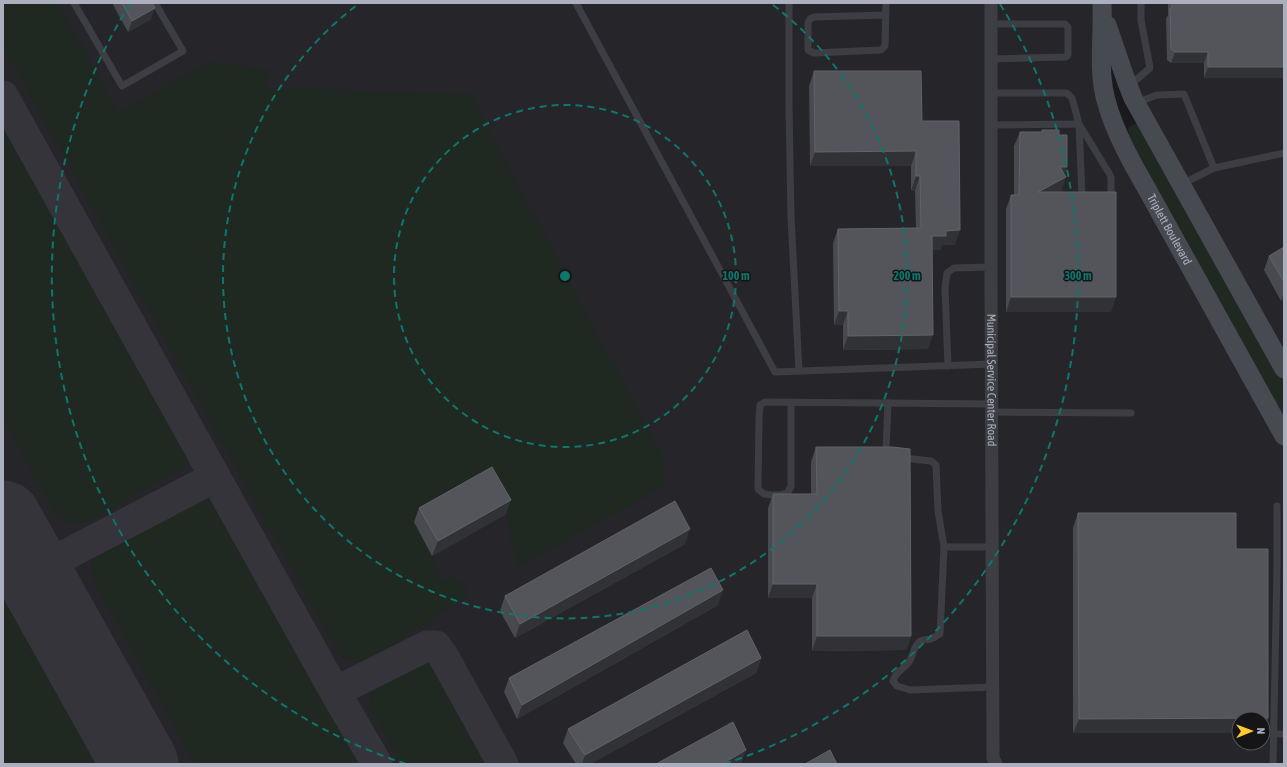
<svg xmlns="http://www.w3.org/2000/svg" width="1287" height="767" font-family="'Asap Condensed',sans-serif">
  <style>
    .built { fill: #26262a; fill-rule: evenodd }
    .green { fill: #1f2821 }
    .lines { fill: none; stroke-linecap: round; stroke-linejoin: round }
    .taxiway { stroke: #34343a; stroke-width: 31 }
    .runway { stroke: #34343a; stroke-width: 77 }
    .lane { stroke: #3d3d44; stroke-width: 7 }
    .street { stroke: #3d3d44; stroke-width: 13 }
    .secondary { stroke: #484a52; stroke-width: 19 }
    .wall { fill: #484a4f }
    .shaded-wall { fill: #313236 }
    .building { fill: #53555b; stroke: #61636a }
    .ring { fill: none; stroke: #0f766e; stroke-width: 2; stroke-dasharray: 7 5 }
    .labels { text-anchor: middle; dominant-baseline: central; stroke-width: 3; stroke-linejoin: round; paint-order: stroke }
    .street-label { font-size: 12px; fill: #acafbd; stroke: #151518 }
    .centre { fill: #0f766e; stroke: #151518; stroke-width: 2 }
    .ring-label { font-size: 12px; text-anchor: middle; font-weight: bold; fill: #0f766e; stroke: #151518; stroke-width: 3; stroke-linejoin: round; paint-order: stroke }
  </style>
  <rect width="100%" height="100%" fill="#1a1a1d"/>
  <path class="built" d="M3 3H1284V352L1113 44 1106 100 1284 436V764H3ZM1239 719H1263V743H1239Z"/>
  <g class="green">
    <path d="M3 3H59L118 112 211 62 270 70 265 88 471 94 611 360 662 453 664 472V486L518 567 512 546 506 514 487 481 432 556 442 581C456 574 456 578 467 588V596L363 665 344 659 332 642 3 46Z"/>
    <path d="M3 99 192 442C194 453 191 460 183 467L103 514 82 524 70 523 63 520 53 510 3 419Z"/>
    <polygon points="1136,124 1142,126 1284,381 1284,418 1147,174 1129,135 1128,128 1132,125"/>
    <path d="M199 493H212L226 502 372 764H195L94 581C89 569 90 558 100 548Z"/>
    <polygon points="3,584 103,764 3,764"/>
    <polygon points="419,656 434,659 446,672 497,764 401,764 369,706 371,693 377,680"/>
  </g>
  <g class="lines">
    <g class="taxiway">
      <polyline points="3,96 335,692 377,764"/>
      <polyline points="33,572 215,477"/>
      <polyline points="335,692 427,646 436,646 442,654 503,764"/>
    </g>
    <polyline class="runway" points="3,519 140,764"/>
    <g class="lane">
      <polyline points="74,3 122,86 183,51 155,3"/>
      <polyline points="576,3 775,372 991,364"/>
      <polyline points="789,3 789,107 791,217 799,371"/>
      <polyline points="886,15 814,17 810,19 808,23 808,50 814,53 881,50 885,46 886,3"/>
      <polyline points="991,24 1065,24 1068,27 1068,55 1066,57 992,59"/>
      <polyline points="1130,85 1150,68 1141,20 1141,3"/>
      <polyline points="992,93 1066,93 1069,95 1072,98 1079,124 1109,173 1111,177 1111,196 1110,198 1107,199"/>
      <polyline points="1136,103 1157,95 1184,94 1214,168 1182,184"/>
      <polyline points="992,125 1079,124 1082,196 1086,199"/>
      <polyline points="1214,168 1284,153"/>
      <polyline points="948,366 945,288 947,273 954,268 991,267"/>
      <polyline points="791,402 791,487 787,493 780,495 771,495 764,494 758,489 759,419 760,405 765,402 992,404"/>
      <polyline points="992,412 1131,413"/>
      <polyline points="887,455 886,450 888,403"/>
      <path d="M903 458 931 461 936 465 938 511 944 547 940 634C937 635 934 638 931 639 927 640 923 639 919 642 914 646 913 656 909 662 904 669 895 672 893 681L897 686 910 690 992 687"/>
      <polyline points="944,547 992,547"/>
      <polyline points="1274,734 1284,734"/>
      <polyline points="1273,764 1277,570 1277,506"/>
    </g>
    <path class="street" id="s1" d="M991 3V279L993 758 996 764"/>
    <g class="secondary">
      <path id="s2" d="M1102 3C1103 28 1100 52 1102 77 1104 111 1126 153 1143 182L1284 436"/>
      <polyline points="1107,25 1126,80 1133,98 1284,369"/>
    </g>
  </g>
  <g class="wall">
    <polygon points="112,3 152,3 151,19 128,32"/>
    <polygon points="1168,3 1284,3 1204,78 1204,63 1171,63 1167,60 1166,19 1168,15"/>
    <polygon points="814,71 922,121 955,245 942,245 940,250 932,250 928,349 843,350 843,325 834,325 833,243 838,229 916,228 915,191 911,191 911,166 810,166 809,86"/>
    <polygon points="1042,130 1059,135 1067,167 1064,174 1061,192 1060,192 1111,312 1006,312 1006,209 1011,195 1014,195 1014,146 1020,132 1042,132"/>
    <polygon points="1284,247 1284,299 1281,301 1264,270 1269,256"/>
    <polygon points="816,447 911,636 906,650 812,651 812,598 768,598 768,508 773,494 811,494 811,462"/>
    <polygon points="419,508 506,514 432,556 414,522"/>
    <polygon points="1078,513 1236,549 1268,718 1263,733 1073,733 1073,528"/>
    <polygon points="685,544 515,638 500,611 505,596"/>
    <polygon points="718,605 517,719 504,692 509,678"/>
    <polygon points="761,658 756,673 590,764 576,764 563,743 568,729"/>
  </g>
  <g class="shaded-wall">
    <polygon points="155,8 151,19 128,32 132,21"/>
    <polygon points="1175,52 1208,52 1204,63 1171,63"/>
    <polygon points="1208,67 1284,67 1284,78 1204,78"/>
    <polygon points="916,151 911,166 810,166 815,152"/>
    <polygon points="1060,167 1067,167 1062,179 1066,177 1061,192 1033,207 1038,192"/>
    <polygon points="916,176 920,176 915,191 911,191"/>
    <polygon points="960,230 955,245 942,245 940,250 927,250 932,236 946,231"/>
    <polygon points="1284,293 1284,299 1281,301"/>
    <polygon points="1011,297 1116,297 1111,312 1006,312"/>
    <polygon points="839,311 848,311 843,325 834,325"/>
    <polygon points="933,335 928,349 843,350 848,336"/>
    <polygon points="511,500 506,514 432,556 438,541"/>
    <polygon points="690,529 685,544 515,638 520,624"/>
    <polygon points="773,584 817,584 812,598 768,598"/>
    <polygon points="723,590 718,605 517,719 522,705"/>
    <polygon points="817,636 911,636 906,650 812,651"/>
    <polygon points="761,658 756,673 590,764 582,764 585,755"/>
    <polygon points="1268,718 1263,733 1263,719 1239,719 1239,733 1073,733 1079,719"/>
    <polygon points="746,750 741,764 722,764"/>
  </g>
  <g class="building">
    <polygon points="122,3 152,3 155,8 132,21"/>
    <polygon points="1172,3 1284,3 1284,67 1208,67 1208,52 1175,52 1171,49 1170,8 1172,8"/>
    <polygon points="814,71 921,71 922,121 959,121 960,230 946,231 946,236 932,236 933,335 848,336 848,311 839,311 838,229 921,228 920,176 916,176 916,151 815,152"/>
    <polygon points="1042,130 1059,130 1059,135 1067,135 1067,167 1060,167 1066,177 1038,192 1116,192 1116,297 1011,297 1011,195 1019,195 1020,132 1042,132"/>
    <polygon points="1284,247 1284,282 1269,256"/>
    <polygon points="816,447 892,447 910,449 911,636 817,636 817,584 773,584 773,494 817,494"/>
    <polygon points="492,467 511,500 438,541 419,508"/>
    <polygon points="675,501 690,529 520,624 505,596"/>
    <polygon points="1078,513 1236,513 1236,549 1268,549 1268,718 1079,719"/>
    <polygon points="711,568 723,590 522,705 509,678"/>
    <polygon points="747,630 761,658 585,755 568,729"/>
    <polygon points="733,722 746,750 722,764 656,764"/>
    <polygon points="830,750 837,764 805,764"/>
  </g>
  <g class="ring">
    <circle cx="565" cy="276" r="171"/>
    <path d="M773 5A342 342 0 1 1 357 5"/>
    <path d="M406 764A513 513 0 0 1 130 4M1000 4A513 513 0 0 1 724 764"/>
  </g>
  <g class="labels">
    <g class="street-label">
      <text stroke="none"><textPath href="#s2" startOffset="242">Triplett Boulevard</textPath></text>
      <text stroke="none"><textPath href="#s1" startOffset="377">Municipal Service Center Road</textPath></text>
    </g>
  </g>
  <circle cx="565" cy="276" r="6" class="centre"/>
  <g class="ring-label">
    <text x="736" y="280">100 m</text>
    <text x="907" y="280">200 m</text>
    <text x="1078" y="280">300 m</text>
  </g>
  <rect width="1287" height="767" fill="none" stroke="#acafbd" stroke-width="8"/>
  <g transform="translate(1251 731) rotate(89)"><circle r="19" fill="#151518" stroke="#51535a"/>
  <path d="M0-3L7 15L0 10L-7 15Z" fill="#feca30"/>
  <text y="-6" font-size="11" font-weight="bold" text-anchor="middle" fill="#acafbd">N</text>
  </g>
</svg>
